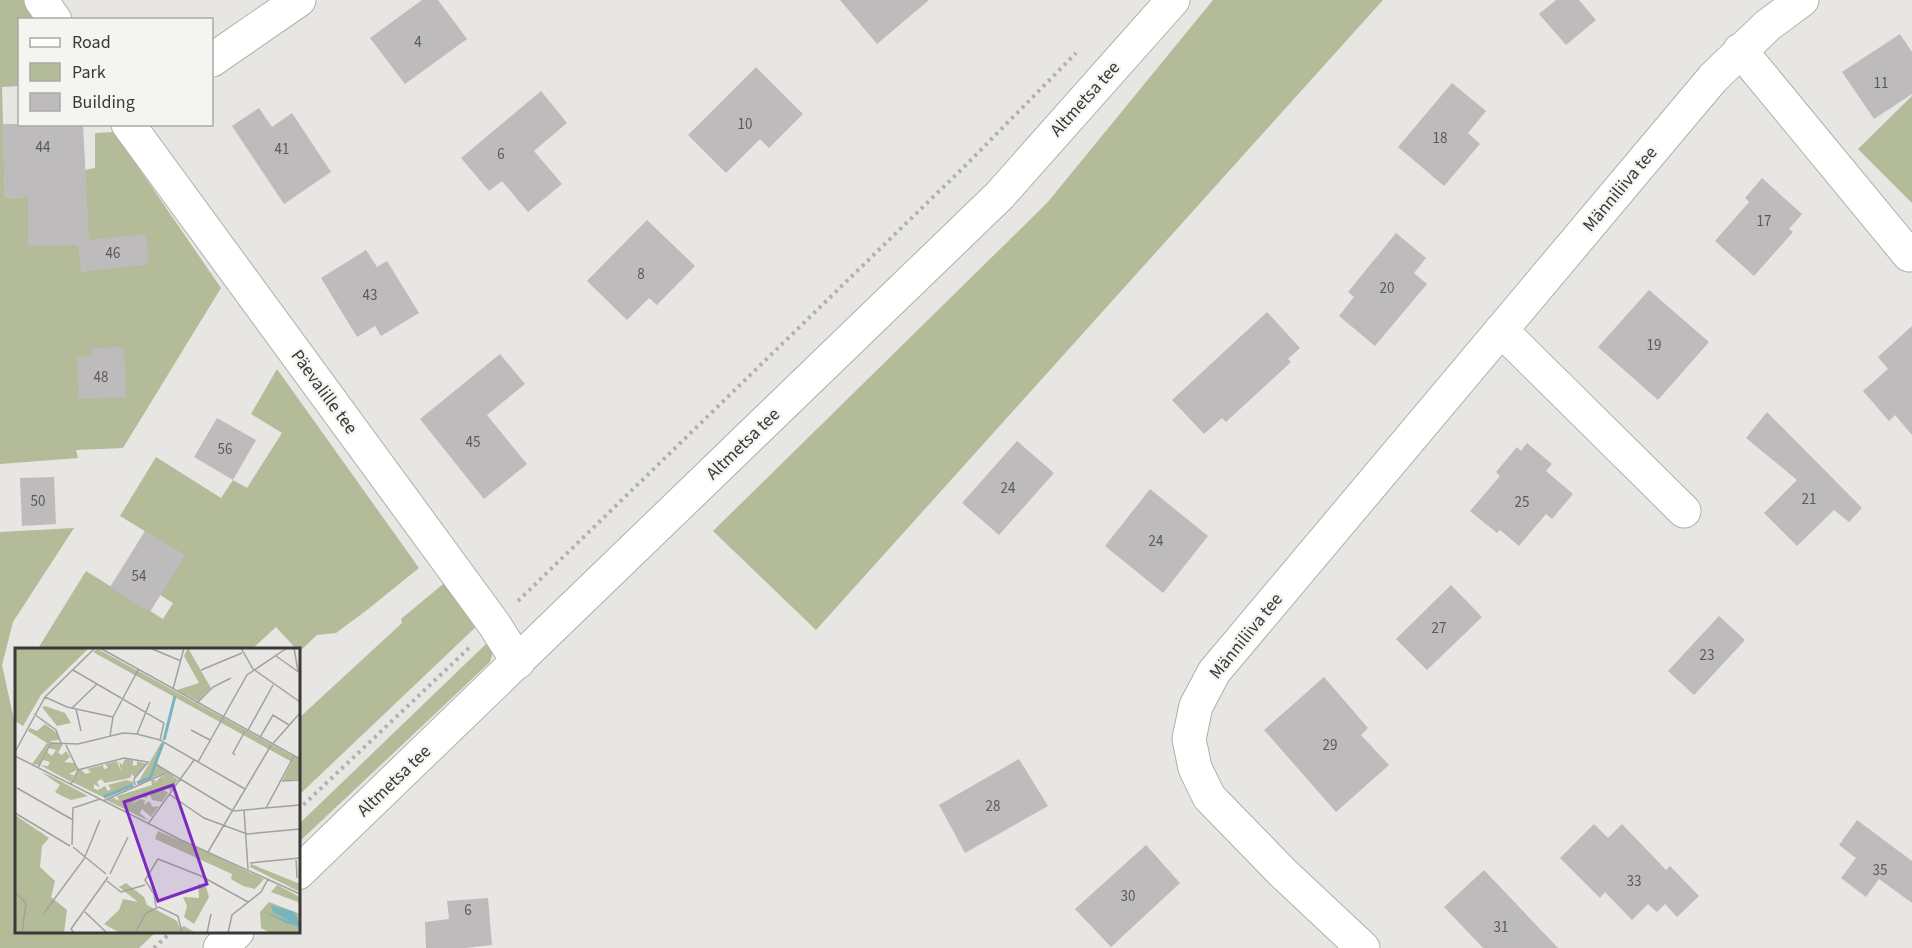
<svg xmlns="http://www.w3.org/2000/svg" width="1912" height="948" font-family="'Source Sans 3',sans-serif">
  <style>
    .green { fill: #b3bb99 }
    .building { fill: #bebbbd }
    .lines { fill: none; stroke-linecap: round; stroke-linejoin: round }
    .minor-casing { stroke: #b0afab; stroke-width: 35 }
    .tertiary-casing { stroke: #b0afab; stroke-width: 35 }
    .path { stroke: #b1b0ae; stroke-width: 4; stroke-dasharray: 3 4.5; stroke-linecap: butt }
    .minor { stroke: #fff; stroke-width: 33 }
    .tertiary { stroke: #fff; stroke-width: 33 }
    .labels { text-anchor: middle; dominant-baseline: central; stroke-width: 4.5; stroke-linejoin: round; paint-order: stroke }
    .number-label { font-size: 15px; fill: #5b5a59 }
    .street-label { font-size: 18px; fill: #3a3938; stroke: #f4f4f0 }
    .inset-river { fill: none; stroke: #78b4be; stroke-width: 3 }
    .inset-road { fill: none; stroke: #a2a19f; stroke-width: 1.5 }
    .view { fill: #7b2cbf; fill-opacity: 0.15; stroke: #7b2cbf; stroke-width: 3 }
    .inset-edge { fill: none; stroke: #3a3938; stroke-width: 3 }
  </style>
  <rect width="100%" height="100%" fill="#e7e6e3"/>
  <g class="green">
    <polygon points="0,0 33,0 46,19 20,20 19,86 2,87 5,198 86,194 85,170 95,168 95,133 114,132 221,288 123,448 76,450 78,458 0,464"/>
    <polygon points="1213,0 1383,0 816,630 713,531 1047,203"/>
    <polygon points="1912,96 1912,203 1858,149"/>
    <polygon points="277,369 419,568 367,610 336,633 317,635 299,652 276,627 252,649 37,650 86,571 163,619 173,603 160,595 184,555 120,516 156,457 221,498 233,480 247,488 282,433 251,414"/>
    <polygon points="74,528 13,622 2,665 16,729 16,932 156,932 139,948 0,948 0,532"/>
    <polygon points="448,580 480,623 299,795 299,718 402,623 401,619"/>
    <polygon points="486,644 493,652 490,662 299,842 299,824"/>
  </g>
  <g class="building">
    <polygon points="422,0 438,0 467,39 405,84 370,38"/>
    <polygon points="840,0 929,0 877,44"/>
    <polygon points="1556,0 1579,0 1596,20 1566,45 1539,14"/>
    <polygon points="1900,34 1912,52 1912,94 1874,119 1842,72"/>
    <polygon points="756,67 803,114 769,148 760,139 726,173 688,135"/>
    <polygon points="1452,83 1486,111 1468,133 1480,144 1444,186 1398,147"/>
    <polygon points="541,91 567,123 534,151 562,184 528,212 502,181 489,191 461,158"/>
    <polygon points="259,108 272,127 292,113 331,172 284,204 232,126"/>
    <polygon points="2,124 83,124 89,240 146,234 149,264 81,272 78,245 28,246 28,197 5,198"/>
    <polygon points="1762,178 1802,214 1789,229 1793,232 1754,276 1715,241 1749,202 1745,198"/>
    <polygon points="647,220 695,266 657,305 649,298 627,320 587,281"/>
    <polygon points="1396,233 1426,258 1414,273 1427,284 1375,346 1339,316 1354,297 1348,292"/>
    <polygon points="366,250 377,267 387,261 419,313 381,336 375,326 357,337 321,278"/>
    <polygon points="1649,290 1709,342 1658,400 1598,347"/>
    <polygon points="1267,312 1300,348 1288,359 1291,362 1226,422 1222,418 1204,434 1172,400"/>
    <polygon points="1912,326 1912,435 1895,415 1889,421 1863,391 1888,369 1878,357"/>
    <polygon points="124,347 126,397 79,399 77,357 91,356 91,348"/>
    <polygon points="500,354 525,384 487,415 527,464 484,499 420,419"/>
    <polygon points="1767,412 1862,508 1849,522 1834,510 1797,546 1764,513 1797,480 1746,438"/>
    <polygon points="217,418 256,440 233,480 194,457"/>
    <polygon points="1017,441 1054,473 999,535 962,503"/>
    <polygon points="1527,443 1552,464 1546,471 1573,494 1552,519 1546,514 1519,546 1500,530 1497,533 1470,511 1500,476 1496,472 1517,447 1521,451"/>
    <polygon points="54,477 56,524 22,526 20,478"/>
    <polygon points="1150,489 1208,536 1163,593 1105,546"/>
    <polygon points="145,531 185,555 150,612 110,587"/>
    <polygon points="1451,585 1482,617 1427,670 1396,639"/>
    <polygon points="1719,616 1745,640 1694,695 1668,671"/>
    <polygon points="1324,677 1368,728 1361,735 1389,765 1336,812 1264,730"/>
    <polygon points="1019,759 1048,806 965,853 939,805"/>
    <polygon points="1857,820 1912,861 1912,903 1879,879 1866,897 1841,878 1856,858 1839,845"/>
    <polygon points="1594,824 1608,838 1622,824 1666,870 1670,866 1699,896 1677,917 1665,904 1657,912 1648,904 1632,920 1605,892 1600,898 1560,858"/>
    <polygon points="1146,845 1180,883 1111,947 1075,909"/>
    <polygon points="1484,870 1558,948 1483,948 1444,907"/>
    <polygon points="488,898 492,945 465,948 426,948 425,922 449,919 447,901"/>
  </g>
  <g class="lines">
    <g class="minor-casing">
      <g id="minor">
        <polyline points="41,0 55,20"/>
        <polyline points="1740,50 1909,255"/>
        <polyline points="212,60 299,0"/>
        <polyline points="128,124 494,624 518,662"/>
        <polyline points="1501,330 1684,511"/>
        <polyline points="1363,948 1283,873 1209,797 1195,768 1189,739 1196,706 1214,672 1713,78 1768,25 1802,0"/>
      </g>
    </g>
    <g class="tertiary-casing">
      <g id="tertiary">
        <polyline points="298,873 1000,195 1173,0"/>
        <polyline points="220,948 237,932"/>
      </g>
    </g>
    <g class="path">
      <polyline points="518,601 965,166 1076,53"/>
      <polyline points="298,810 470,647"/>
      <polyline points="154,948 171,932"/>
    </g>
    <use href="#minor" class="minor"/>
    <use href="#tertiary" class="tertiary"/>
  </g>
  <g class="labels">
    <g class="number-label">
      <text x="418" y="42">4</text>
      <text x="1881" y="83">11</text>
      <text x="745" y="124">10</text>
      <text x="1440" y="138">18</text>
      <text x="43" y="147">44</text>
      <text x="282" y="149">41</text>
      <text x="501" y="154">6</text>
      <text x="1764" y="221">17</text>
      <text x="113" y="253">46</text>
      <text x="641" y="274">8</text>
      <text x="1387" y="288">20</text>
      <text x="370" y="295">43</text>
      <text x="1654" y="345">19</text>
      <text x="101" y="377">48</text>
      <text x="473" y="442">45</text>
      <text x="225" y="449">56</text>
      <text x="1008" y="488">24</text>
      <text x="1809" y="499">21</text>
      <text x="38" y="501">50</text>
      <text x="1522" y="502">25</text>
      <text x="1156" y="541">24</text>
      <text x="139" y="576">54</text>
      <text x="1439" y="628">27</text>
      <text x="1707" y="655">23</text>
      <text x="1330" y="745">29</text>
      <text x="993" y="806">28</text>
      <text x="1880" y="870">35</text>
      <text x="1634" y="881">33</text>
      <text x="1128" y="896">30</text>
      <text x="468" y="910">6</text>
      <text x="1501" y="927">31</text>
    </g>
    <g class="street-label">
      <text transform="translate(1085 99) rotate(-48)">Altmetsa tee</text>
      <text transform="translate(1620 189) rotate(-50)">Männiliiva tee</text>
      <text transform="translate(324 392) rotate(54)">Päevalille tee</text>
      <text transform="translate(743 444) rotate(-44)">Altmetsa tee</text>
      <text transform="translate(1246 636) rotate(-51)">Männiliiva tee</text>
      <text transform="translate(394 781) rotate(-44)">Altmetsa tee</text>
    </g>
  </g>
  <g transform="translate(15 648)">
    <rect width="285" height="285" fill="#e7e6e3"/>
    <path d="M0 0H74L26 47 8 78 0 73ZM173 0 196 40 183 53 162 42 184 35 169 8ZM83 1 285 112V131L267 133 277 114 78 4ZM30 58 50 65 56 75 42 78 27 59ZM30 76 42 85 44 92 36 93 24 117 17 116 32 95 13 83 15 80 22 83ZM146 95 149 96 142 115 151 124 122 136ZM36 96H48L43 105 47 107 51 103 55 109 49 114 59 115 62 122 54 126 59 127 56 134 25 117 33 118 35 114 28 112 32 104 37 108 41 102 34 100ZM110 111 118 112V118L122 117V113L132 116 120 130 117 126 115 130 90 135 86 131 82 134 85 140 79 136V141L83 142 90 138 93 143 96 141 93 137 111 132 119 134 118 138 90 150 57 134 64 120 71 126 76 124 72 121 88 117 89 121 93 120 90 116 102 113 106 123 104 113 107 117ZM26 124 36 128 73 148 56 152 47 148 40 144 45 137ZM154 125 163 132 155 143 153 139 148 141 153 145 147 154 137 152 134 145 132 150 124 149 116 158 124 151 130 152 129 157 134 153 138 159 144 158 136 169 127 161 125 165 134 173 91 152 97 149 104 153 102 148 137 137 136 132H141L140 135 147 127 150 131 148 127ZM0 167 34 190 27 198 25 219 40 233 36 249 52 262 49 285H0ZM143 183 194 205 249 231 240 241 228 238 216 231 217 226 140 191ZM236 216 285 236V244L235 219ZM111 235 129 249 132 257 162 273 165 280 169 278 181 285H105L89 276 104 262 108 251 123 254 104 239ZM183 236 191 239 194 249 179 276 169 269 172 258 168 249 184 250ZM262 237 285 249V259L283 254 256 244ZM254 254 285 266V285H256L246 280 245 264Z" fill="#b3bb99"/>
    <path d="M256 257 280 264 285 279 271 275 248 263 276 274 258 264Z" fill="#78b4be"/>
    <path class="inset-river" d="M149 92 160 48M122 135 135 130 148 95M89 149 118 137"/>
    <path class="inset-road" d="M85 0 285 111M135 0 166 13M226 0 238 21 285 54M279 0 283 23M261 8 285 25M58 22 149 75 145 92M186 22 227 5M158 41 169 0M30 49 52 59 98 69M182 55 198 39 216 30M57 60 82 36M61 61 66 83M19 66 41 82 46 95M176 82 195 92M232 84 258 37M122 86 135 54M95 88 98 69 123 22M244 91 258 67 274 77M50 95 63 122 56 136M0 104 30 49 80 0M220 107 218 105 230 83M0 108 166 192 285 246M183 114 232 27 272 0M142 117 218 163 285 157M23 120 36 95 63 96 108 85 122 86 145 92 230 141M63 122 109 110 133 114 119 131 120 137M267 133 285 132M2 140 58 172M154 146 189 170 232 186 285 181M88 153 153 124M251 160 279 108M229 162 233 221M0 165 55 198M133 176 179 112M57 197 58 160 85 151M58 199 91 226M193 204 255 99 285 65M281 210 282 230M235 215 285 210M95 226 113 189M92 233 106 244 130 237M0 244 11 255 7 285M141 259 139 246 130 232 143 211 186 228 233 254M70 264 92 285M29 265 69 211 85 172M59 285 56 281 93 229M120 285 131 265 144 259 163 268 167 285M192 285 196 266M213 285 217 267 246 244 253 231"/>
    <path class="view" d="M158 137 192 236 143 253 109 154Z"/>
    <rect width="285" height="285" class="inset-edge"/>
  </g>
  <rect x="18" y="18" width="195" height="108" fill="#f4f4f0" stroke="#aaa9a6" stroke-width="1.5"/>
  <rect x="30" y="38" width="30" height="9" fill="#ffffff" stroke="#aaa9a6" stroke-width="1.5"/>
  <text x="72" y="48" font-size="18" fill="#3a3938">Road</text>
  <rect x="30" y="63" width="30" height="18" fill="#b3bb99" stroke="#aaa9a6" stroke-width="1.5"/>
  <text x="72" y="78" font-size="18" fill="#3a3938">Park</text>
  <rect x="30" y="93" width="30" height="18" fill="#bebbbd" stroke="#aaa9a6" stroke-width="1.5"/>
  <text x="72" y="108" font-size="18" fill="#3a3938">Building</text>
</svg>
